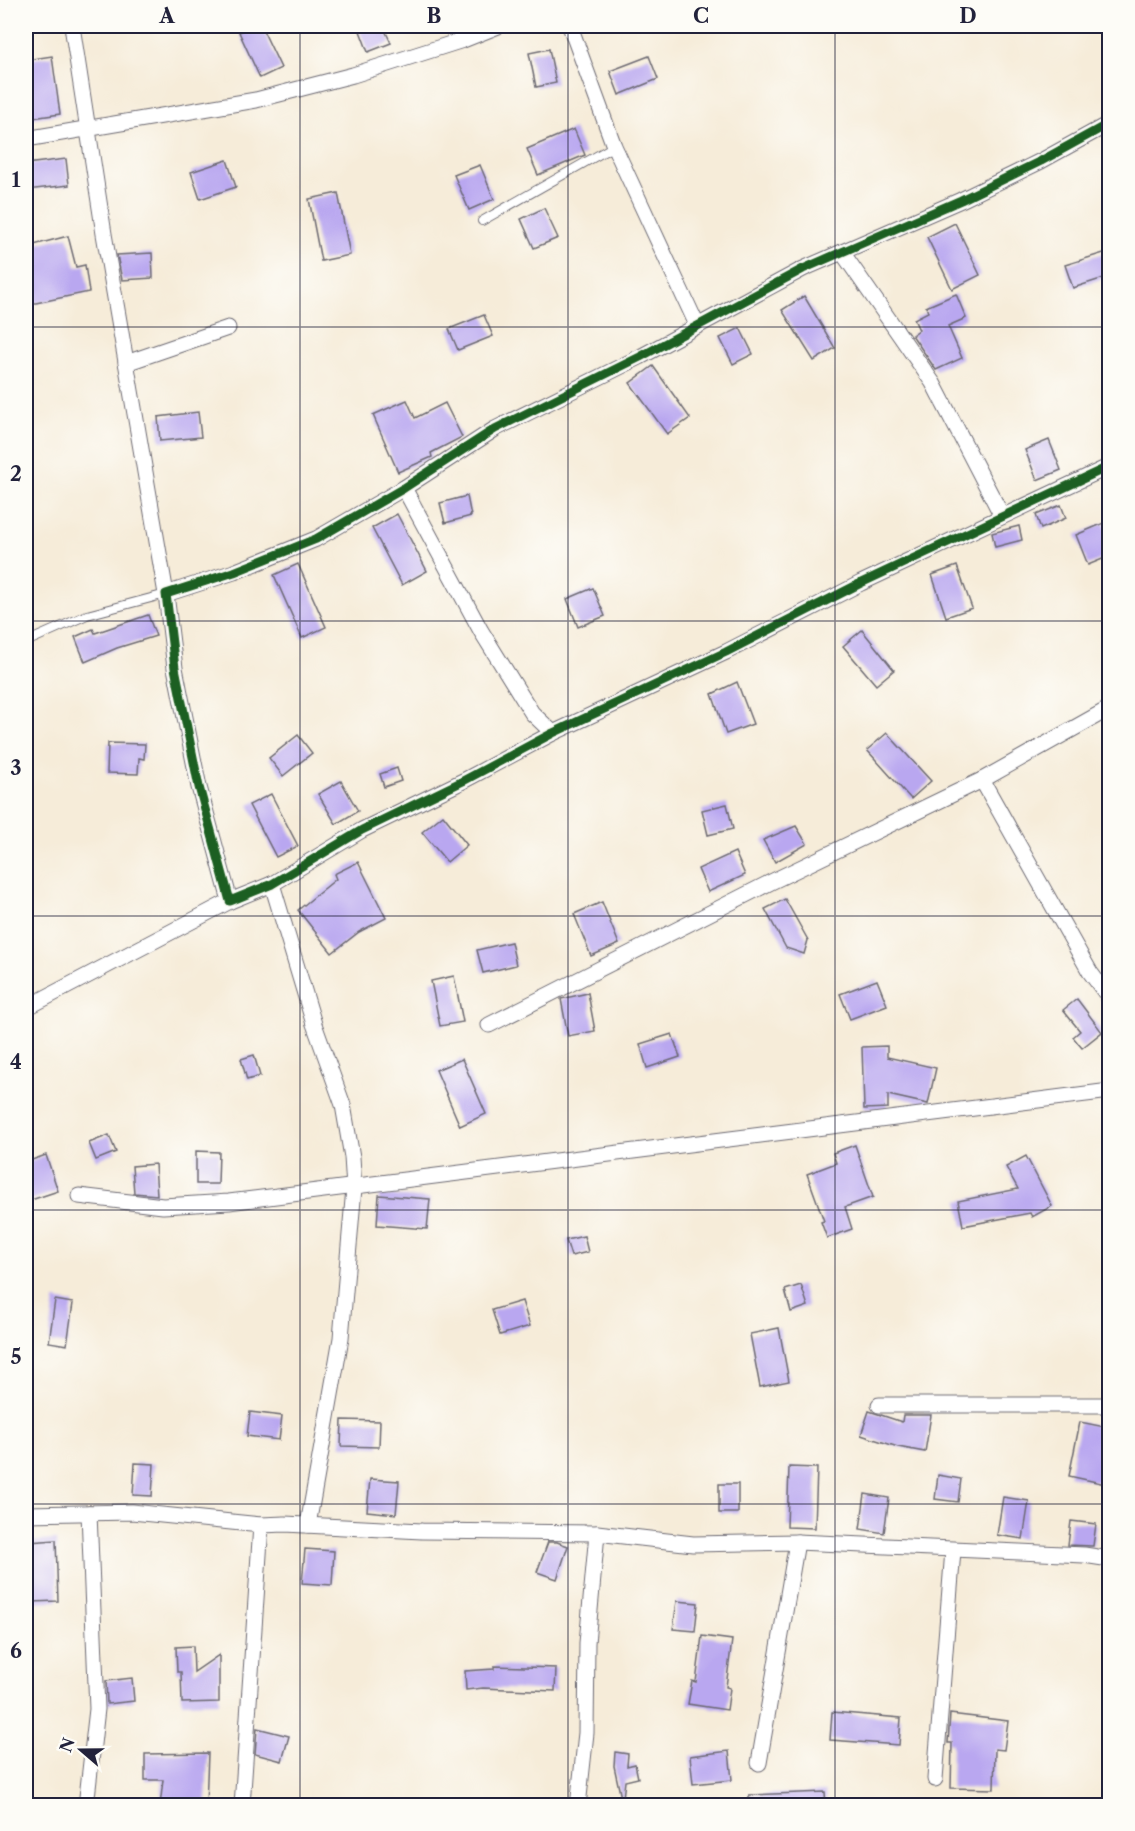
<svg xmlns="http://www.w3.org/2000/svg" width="1135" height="1831" font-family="'Libre Caslon Text',serif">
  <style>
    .building { fill: #b9a7f0 }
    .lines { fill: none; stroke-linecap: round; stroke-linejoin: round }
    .lane-casing { stroke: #6c6972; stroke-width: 10 }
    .street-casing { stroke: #6c6972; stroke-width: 17 }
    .lane { stroke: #fff; stroke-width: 8 }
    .street { stroke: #fff; stroke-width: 15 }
    .cycleway-casing { stroke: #fdfcf7; stroke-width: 13 }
    .cycleway { stroke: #1b5e20; stroke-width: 9 }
    .grid { fill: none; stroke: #22223b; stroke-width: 1.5; stroke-opacity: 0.55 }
    .neatline { fill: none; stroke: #22223b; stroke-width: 2 }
    .grid-label { font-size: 20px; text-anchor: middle; font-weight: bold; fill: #22223b }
  </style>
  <rect width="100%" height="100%" fill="#fdfcf7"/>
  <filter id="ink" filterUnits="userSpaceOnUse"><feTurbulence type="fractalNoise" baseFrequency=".0167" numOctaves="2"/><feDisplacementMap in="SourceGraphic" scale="12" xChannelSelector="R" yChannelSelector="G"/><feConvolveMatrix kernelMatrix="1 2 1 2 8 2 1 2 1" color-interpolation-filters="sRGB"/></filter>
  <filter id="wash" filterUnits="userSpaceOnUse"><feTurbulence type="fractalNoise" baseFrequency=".008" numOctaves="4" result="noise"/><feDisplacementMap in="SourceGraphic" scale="24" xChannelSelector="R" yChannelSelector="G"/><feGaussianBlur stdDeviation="1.35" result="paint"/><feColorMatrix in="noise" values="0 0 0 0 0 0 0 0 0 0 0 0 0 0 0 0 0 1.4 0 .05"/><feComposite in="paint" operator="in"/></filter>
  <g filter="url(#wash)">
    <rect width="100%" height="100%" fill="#f6ecd9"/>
    <g id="blocks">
      <g class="building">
        <polygon points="252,26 261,26 281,68 260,78 239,32"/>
        <polygon points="373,26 383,26 391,43 368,52 360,31"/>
        <polygon points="549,49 556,83 536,87 529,53"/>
        <polygon points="52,56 60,114 26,119 26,60"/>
        <polygon points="649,56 658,79 619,95 610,71"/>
        <polygon points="574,129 585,155 538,175 527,149"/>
        <polygon points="66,159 69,185 27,190 26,164"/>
        <polygon points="227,160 236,187 200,199 191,172"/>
        <polygon points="480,165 494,199 469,210 454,175"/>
        <polygon points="338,193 350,255 321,261 309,199"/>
        <polygon points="544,208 558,238 534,248 521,219"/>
        <polygon points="955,223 980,275 952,289 927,237"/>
        <polygon points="68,236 76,267 85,265 89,292 26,305 26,278 31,276 26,247"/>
        <polygon points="1110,251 1110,276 1073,288 1065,265"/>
        <polygon points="152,253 153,278 122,280 117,255"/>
        <polygon points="956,294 966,318 948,326 962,358 936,370 912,335 919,330 914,319 928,312 926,307"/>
        <polygon points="804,296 835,348 814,361 782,310"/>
        <polygon points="484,315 493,336 458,350 449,329"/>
        <polygon points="740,328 753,354 733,364 720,338"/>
        <polygon points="653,366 690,418 667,434 630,383"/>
        <polygon points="407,400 415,418 445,403 462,437 431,453 432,457 398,472 373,415"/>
        <polygon points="198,412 201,437 160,441 158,417"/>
        <polygon points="1049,440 1061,470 1037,480 1025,450"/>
        <polygon points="467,496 471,516 445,523 440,503"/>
        <polygon points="1061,505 1066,518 1041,529 1036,515"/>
        <polygon points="397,514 427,571 402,585 372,528"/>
        <polygon points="1104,523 1110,538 1110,556 1088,565 1076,535"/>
        <polygon points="1019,526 1022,540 995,547 992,533"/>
        <polygon points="298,564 326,627 302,638 274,575"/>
        <polygon points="957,566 972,608 946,617 932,575"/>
        <polygon points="593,588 605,616 578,627 567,599"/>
        <polygon points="148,615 156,636 117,648 85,662 75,637 93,629 95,633"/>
        <polygon points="862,630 894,670 876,685 843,646"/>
        <polygon points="737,682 753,724 726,734 712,694"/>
        <polygon points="887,733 931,781 911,799 867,750"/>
        <polygon points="298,735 312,753 283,776 269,758"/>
        <polygon points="108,743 145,744 144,759 139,758 138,774 107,773"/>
        <polygon points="397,768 401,781 384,787 380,774"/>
        <polygon points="341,781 358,811 336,824 318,794"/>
        <polygon points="271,794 298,846 276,857 249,805"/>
        <polygon points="727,804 733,829 708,835 702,810"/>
        <polygon points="443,815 467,845 447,862 422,832"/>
        <polygon points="796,826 807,844 775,862 763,840"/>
        <polygon points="735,852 745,875 708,892 698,869"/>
        <polygon points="358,862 386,918 359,932 332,953 298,910 336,879 334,874"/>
        <polygon points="785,899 808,940 804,954 786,948 765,909"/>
        <polygon points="602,902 619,944 591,956 574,914"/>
        <polygon points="511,942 516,965 483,973 477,950"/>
        <polygon points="454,976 463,1022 440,1026 431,981"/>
        <polygon points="877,980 887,1005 850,1019 840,994"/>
        <polygon points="588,993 595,1031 568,1036 561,999"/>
        <polygon points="1077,999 1102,1032 1082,1048 1073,1037 1080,1031 1063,1010"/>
        <polygon points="672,1034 680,1057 647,1068 640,1044"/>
        <polygon points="887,1046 887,1057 936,1068 928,1104 888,1095 888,1108 864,1109 862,1047"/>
        <polygon points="254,1055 260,1076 247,1080 241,1059"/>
        <polygon points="462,1059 486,1114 460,1126 436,1070"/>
        <polygon points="109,1135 116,1152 96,1160 89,1143"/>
        <polygon points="855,1145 873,1197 845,1207 852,1229 827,1238 821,1222 824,1221 807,1174 836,1163 833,1153"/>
        <polygon points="196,1151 219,1152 218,1184 196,1184"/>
        <polygon points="46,1155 58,1191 31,1200 26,1183 26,1162"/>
        <polygon points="1026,1156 1052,1206 1032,1217 1030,1213 963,1226 958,1201 1018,1189 1006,1167"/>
        <polygon points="155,1164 157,1195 134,1193 132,1166"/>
        <polygon points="379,1195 430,1199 427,1229 377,1225"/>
        <polygon points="584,1236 588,1252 571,1256 566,1240"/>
        <polygon points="801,1285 808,1306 791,1312 785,1290"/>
        <polygon points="55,1300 73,1303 67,1345 49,1342"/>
        <polygon points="522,1301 530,1326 500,1335 492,1310"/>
        <polygon points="779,1328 789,1381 760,1387 750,1334"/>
        <polygon points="869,1411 902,1422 903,1415 931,1415 925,1452 898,1447 861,1435"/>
        <polygon points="250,1412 282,1416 279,1440 247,1436"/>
        <polygon points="342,1420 380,1421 379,1447 341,1446"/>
        <polygon points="1080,1422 1110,1428 1110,1485 1069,1476"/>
        <polygon points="135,1463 154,1464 152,1496 133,1495"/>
        <polygon points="789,1467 817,1468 815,1528 787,1527"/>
        <polygon points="938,1475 961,1479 958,1502 935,1499"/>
        <polygon points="370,1479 399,1481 396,1514 367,1511"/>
        <rect x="719" y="1484" width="19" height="29"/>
        <polygon points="865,1494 889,1498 884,1533 860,1529"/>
        <polygon points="1003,1497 1029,1501 1023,1539 997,1535"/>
        <polygon points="1071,1521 1096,1524 1093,1546 1068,1545"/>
        <polygon points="56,1540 58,1601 31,1602 29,1542"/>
        <polygon points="548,1542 557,1542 568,1546 557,1579 537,1572"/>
        <polygon points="305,1549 334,1551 332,1585 302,1583"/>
        <polygon points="677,1601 698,1603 695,1631 673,1629"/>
        <polygon points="702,1636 732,1640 726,1687 730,1688 727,1710 688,1704 692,1681 696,1682"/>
        <polygon points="193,1646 194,1672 219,1655 219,1702 182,1703 181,1672 177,1672 176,1647"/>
        <polygon points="494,1666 556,1668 555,1691 483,1688 466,1690 465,1671 494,1669"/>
        <polygon points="132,1678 134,1701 107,1704 106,1681"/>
        <polygon points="832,1712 901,1718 899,1745 830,1740"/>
        <polygon points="950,1714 1008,1721 1004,1750 995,1749 994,1789 951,1788 952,1743 948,1743"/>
        <polygon points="257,1728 289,1736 282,1761 255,1754"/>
        <polygon points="729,1751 732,1780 693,1784 690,1756"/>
        <polygon points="615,1752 628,1754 627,1766 635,1764 638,1778 625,1781 623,1798 621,1798 614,1766"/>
        <polygon points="208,1753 206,1806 160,1806 163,1780 145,1780 145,1754"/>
        <polygon points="825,1792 826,1806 749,1806 749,1795"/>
      </g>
    </g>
  </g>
  <g filter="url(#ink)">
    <use href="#blocks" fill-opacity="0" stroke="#6c6972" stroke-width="1.5"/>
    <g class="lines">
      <g class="lane-casing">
        <g id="lane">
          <polyline points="482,221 614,146"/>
          <polyline points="26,642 87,615 166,594"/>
        </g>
      </g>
      <g class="street-casing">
        <g id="street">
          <polyline points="72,26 104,234 166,594"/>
          <polyline points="570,26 614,146 697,325"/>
          <polyline points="1110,123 1041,161 961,200 803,269 640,357 495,429 404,488 316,539 234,572 166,594 175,668 199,787 230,901 272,884 362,830 463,781 553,733 726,652 861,583 1110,466"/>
          <polyline points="26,139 256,100 353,75 463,40 498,26"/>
          <polyline points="842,252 933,383 1002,516"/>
          <polyline points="126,363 228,328"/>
          <polyline points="404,488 481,631 532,713 553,733"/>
          <polyline points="982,780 1090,972 1110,999"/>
          <polyline points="272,884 314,1024 343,1105 352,1157 354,1188 341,1338 308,1525"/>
          <polyline points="26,1008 230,901"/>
          <polyline points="489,1025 771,882 982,780 1110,708"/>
          <polyline points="79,1196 163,1206 229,1202 1110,1091"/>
          <polyline points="879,1405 1110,1405"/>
          <polyline points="26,1514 132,1512 261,1525 285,1524 422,1531 597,1533 693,1544 797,1542 1084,1555 1110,1559"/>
          <polyline points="759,1763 797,1542"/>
          <polyline points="935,1779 953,1550"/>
          <polyline points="86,1806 97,1709 89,1513"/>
          <polyline points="242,1806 261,1525"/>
          <polyline points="578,1806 586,1733 587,1643 597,1533"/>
        </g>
      </g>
      <use href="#lane" class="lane"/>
      <use href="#street" class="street"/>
      <g class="cycleway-casing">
        <polyline id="cycleway" points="1110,123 1041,161 961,200 803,269 640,357 495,429 404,488 316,539 234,572 166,594 175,668 199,787 230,901 272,884 362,830 463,781 553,733 726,652 861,583 1110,466"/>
      </g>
      <use href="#cycleway" class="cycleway"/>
    </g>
  </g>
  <path class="grid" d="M300 26V1806M568 26V1806M835 26V1806M26 327H1110M26 621H1110M26 916H1110M26 1210H1110M26 1504H1110"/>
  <rect width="1135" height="1831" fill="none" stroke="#fdfcf7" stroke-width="66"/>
  <g transform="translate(81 1750) rotate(290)" stroke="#fdfcf7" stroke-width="4.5" paint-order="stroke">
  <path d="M0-4.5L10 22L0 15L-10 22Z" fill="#22223b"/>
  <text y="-9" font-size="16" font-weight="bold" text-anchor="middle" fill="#22223b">N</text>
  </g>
  <rect x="33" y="33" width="1069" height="1765" class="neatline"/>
  <g class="grid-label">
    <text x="167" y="23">A</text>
    <text x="434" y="23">B</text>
    <text x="701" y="23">C</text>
    <text x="968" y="23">D</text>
    <text x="16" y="187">1</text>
    <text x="16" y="481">2</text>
    <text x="16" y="775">3</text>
    <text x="16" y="1069">4</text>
    <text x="16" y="1364">5</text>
    <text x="16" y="1658">6</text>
  </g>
</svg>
